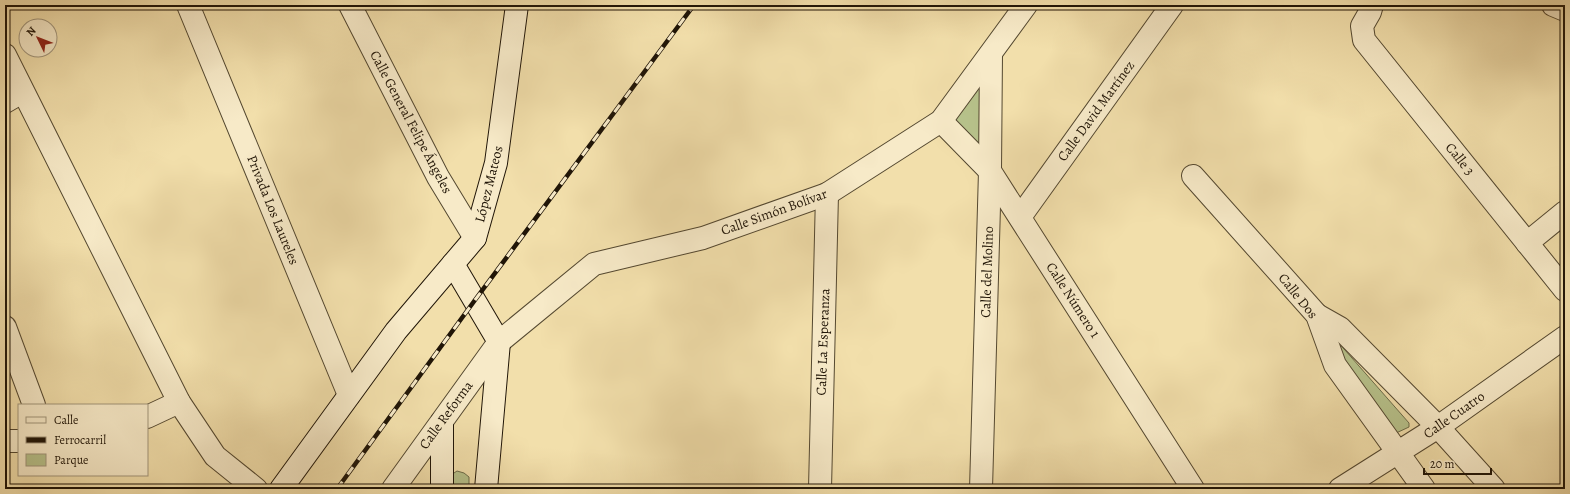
<svg xmlns="http://www.w3.org/2000/svg" width="1570" height="494" font-family="Alegreya,serif">
  <style>
    .green { fill: #b7c28b; stroke: #6c6c49 }
    .lines { fill: none; stroke-linecap: round; stroke-linejoin: round }
    .street-casing { stroke: #544830; stroke-width: 24 }
    .secondary-casing { stroke: #201507; stroke-width: 24 }
    .street { stroke: #f7eac8; stroke-width: 22 }
    .secondary { stroke: #f7eac8; stroke-width: 22 }
    .rail-casing { stroke: #201507; stroke-width: 4.5 }
    .rail { stroke: #f7eac8; stroke-width: 3; stroke-dasharray: 9; stroke-linecap: butt }
    .labels { text-anchor: middle; dominant-baseline: central; stroke-width: 3; stroke-linejoin: round; paint-order: stroke }
    .street-label { font-size: 14px; fill: #201507; stroke: #f7eac8 }
  </style>
  <rect width="100%" height="100%" fill="#f2dfab"/>
  <filter id="stains"><feTurbulence type="fractalNoise" baseFrequency=".005" numOctaves="4"/><feColorMatrix values="0 0 0 0 .2 0 0 0 0 .09 0 0 0 0 .02 0 0 0 .5 -.17"/></filter>
  <radialGradient id="worn" r=".72"><stop offset=".6" stop-color="#630" stop-opacity="0"/><stop offset="1" stop-color="#630" stop-opacity=".3"/></radialGradient>
  <g class="green">
    <polygon points="981,80 981,143 977,145 953,120"/>
    <polygon points="1330,333 1409,423 1409,427 1394,434 1328,335"/>
    <polygon points="457,471 464,473 469,477 469,489 446,489 451,475"/>
  </g>
  <g class="lines">
    <g class="street-casing">
      <g id="street">
        <polyline points="188,5 349,395"/>
        <polyline points="350,5 438,177 475,238"/>
        <polyline points="1372,5 1370,12 1362,26 1364,40 1565,290"/>
        <polyline points="1553,5 1565,10"/>
        <polyline points="5,55 179,402 215,456 256,489"/>
        <polyline points="5,102 22,92"/>
        <polyline points="941,121 990,171 1193,489"/>
        <polyline points="1193,176 1317,315 1335,365 1424,489"/>
        <polyline points="1020,217 1172,5"/>
        <polyline points="1527,243 1565,212"/>
        <polyline points="1317,315 1340,328 1438,427 1494,489"/>
        <polyline points="5,327 34,405"/>
        <polyline points="147,417 179,402"/>
        <polyline points="5,441 19,441"/>
        <polyline points="393,489 499,342 594,264 703,238 827,194 941,121 1026,5"/>
        <polyline points="820,489 827,194"/>
        <polyline points="981,489 990,171 991,54"/>
        <polyline points="1340,489 1438,427 1565,337"/>
      </g>
    </g>
    <g class="secondary-casing">
      <g id="secondary">
        <polyline points="453,264 499,342 486,489"/>
        <polyline points="442,422 442,489"/>
        <polyline points="281,489 396,331 475,238 496,163 517,5"/>
      </g>
    </g>
    <use href="#street" class="street"/>
    <use href="#secondary" class="secondary"/>
    <g class="rail-casing">
      <polyline id="rail" points="337,489 475,300 694,5"/>
    </g>
    <use href="#rail" class="rail"/>
  </g>
  <g class="labels">
    <g class="street-label">
      <text transform="translate(1096 111) rotate(-54)">Calle David Martínez</text>
      <text transform="translate(411 122) rotate(62)">Calle General Felipe Ángeles</text>
      <text transform="translate(1460 159) rotate(51)">Calle 3</text>
      <text transform="translate(489 184) rotate(-76)">López Mateos</text>
      <text transform="translate(273 210) rotate(68)">Privada Los Laureles</text>
      <text transform="translate(774 212) rotate(-20)">Calle Simón Bolívar</text>
      <text transform="translate(987 272) rotate(-88)">Calle del Molino</text>
      <text transform="translate(1298 296) rotate(51)">Calle Dos</text>
      <text transform="translate(1073 300) rotate(57)">Calle Número 1</text>
      <text transform="translate(823 342) rotate(-88)">Calle La Esperanza</text>
      <text transform="translate(446 415) rotate(-54)">Calle Reforma</text>
      <text transform="translate(1454 415) rotate(-35)">Calle Cuatro</text>
    </g>
  </g>
  <rect width="1570" height="494" fill="none" stroke="#f2dfab" stroke-width="20"/>
  <rect x="6" y="6" width="1558" height="482" fill="none" stroke="#201507" stroke-width="2"/>
  <rect x="10" y="10" width="1550" height="474" fill="none" stroke="#201507"/>
  <rect x="18" y="404" width="130" height="72" fill="#f7eac8" stroke="#a1957b"/>
  <rect x="26" y="417" width="20" height="6" fill="#f7eac8" stroke="#a1957b"/>
  <text x="54" y="424" font-size="12" fill="#201507">Calle</text>
  <rect x="26" y="437" width="20" height="6" fill="#201507" stroke="#a1957b"/>
  <text x="54" y="444" font-size="12" fill="#201507">Ferrocarril</text>
  <rect x="26" y="454" width="20" height="12" fill="#b7c28b" stroke="#a1957b"/>
  <text x="54" y="464" font-size="12" fill="#201507">Parque</text>
  <g transform="translate(38 38) rotate(313)"><circle r="19" fill="#f7eac8" stroke="#a1957b"/>
  <path d="M0-3L7 15L0 10L-7 15Z" fill="#8f2418"/>
  <text y="-6" font-size="11" font-weight="bold" text-anchor="middle" fill="#201507">N</text>
  </g>
  <path d="M1424 468v6h67v-6" fill="none" stroke="#201507" stroke-width="2"/>
  <text x="1430" y="468" font-size="12" fill="#201507" stroke="#f7eac8" stroke-width="3" paint-order="stroke">20 m</text>
  <rect width="100%" height="100%" filter="url(#stains)"/>
  <rect width="100%" height="100%" fill="url(#worn)"/>
</svg>
